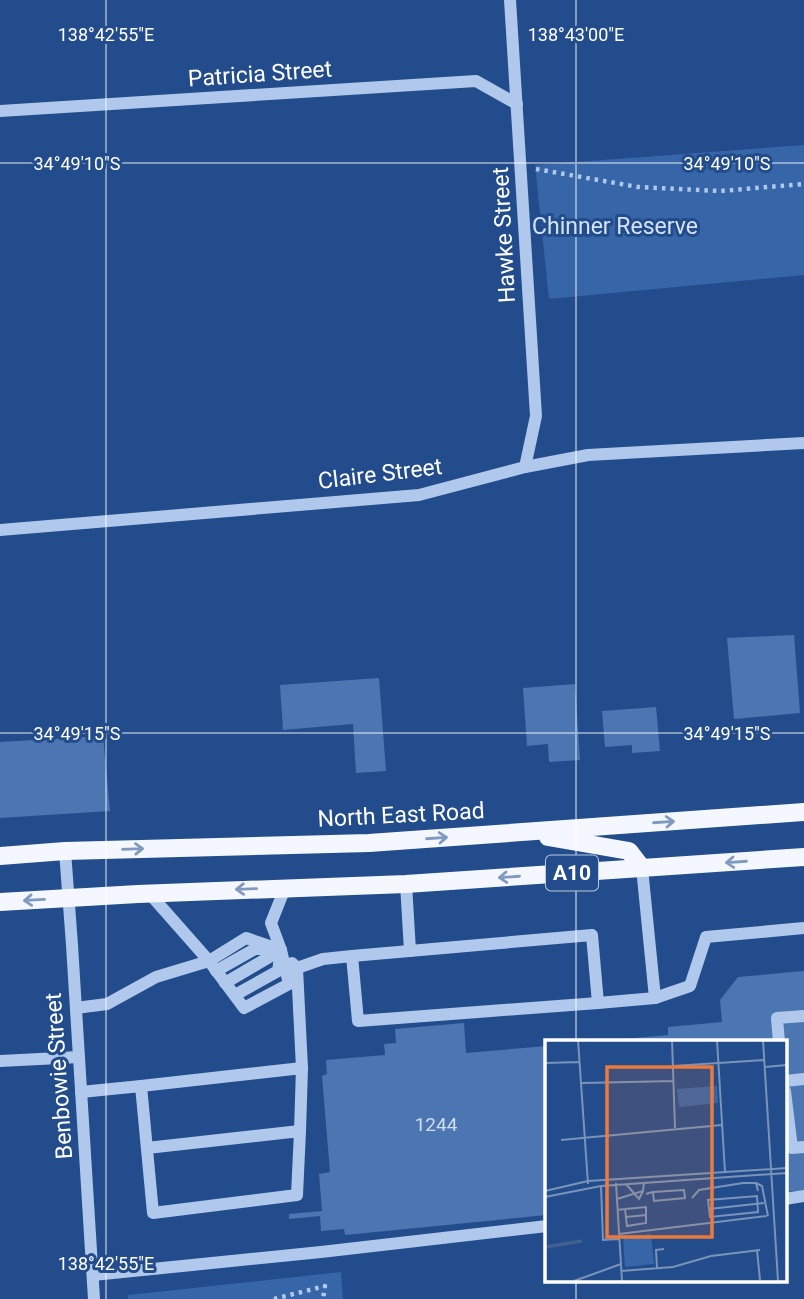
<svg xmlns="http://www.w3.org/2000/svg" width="804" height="1299" font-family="Roboto,sans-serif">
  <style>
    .green { fill: #3665a8 }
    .building { fill: #4b76b2 }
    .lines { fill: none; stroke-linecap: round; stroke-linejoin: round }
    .path { stroke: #b0c8eb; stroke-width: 4.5; stroke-dasharray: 3.5 5; stroke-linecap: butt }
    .minor { stroke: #b0c8eb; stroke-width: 12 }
    .major { stroke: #f4f8fe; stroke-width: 18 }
    .oneway { stroke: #8099bf }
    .ticks { fill: none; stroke: #fff; stroke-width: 2; stroke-opacity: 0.45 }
    .labels { text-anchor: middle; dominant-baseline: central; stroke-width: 6; stroke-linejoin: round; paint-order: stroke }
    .number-label { font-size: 19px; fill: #d2ddec }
    .shield { fill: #224c8b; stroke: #bdc9dc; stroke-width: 2 }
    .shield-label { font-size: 21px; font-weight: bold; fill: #fff }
    .street-label { font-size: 23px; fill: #fff; stroke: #224c8b }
    .park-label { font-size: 23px; fill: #d4e3f8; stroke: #224c8b }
    .inset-river { fill: none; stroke: #42608d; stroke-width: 3.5 }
    .inset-road { fill: none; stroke: #7a94b9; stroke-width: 2 }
    .view { fill: #ed7a3d; fill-opacity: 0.15; stroke: #ed7a3d; stroke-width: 3.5 }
    .inset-edge { fill: none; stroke: #fff; stroke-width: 3.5 }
    .ticks-label { font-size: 18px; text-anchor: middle; fill: #fff; stroke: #224c8b; stroke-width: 6; stroke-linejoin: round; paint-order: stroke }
  </style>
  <rect width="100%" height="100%" fill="#224c8b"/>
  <g class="green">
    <polygon points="804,145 804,275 549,299 535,165"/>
    <polygon points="341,1272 343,1299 128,1299 128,1295"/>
  </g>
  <g class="building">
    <polygon points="794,635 800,713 734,719 727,638"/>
    <polygon points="379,678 386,771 356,773 353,724 283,730 280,685"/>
    <polygon points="575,684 580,760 549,762 548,744 527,746 523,688"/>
    <polygon points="656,707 660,751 632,753 632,745 605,747 602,711"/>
    <polygon points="103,736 110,811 0,818 0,742"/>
    <polygon points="804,971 804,1190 785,1192 785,1042 613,1042 613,1040 668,1035 668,1027 722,1022 720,1000 738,977"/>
    <polygon points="464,1023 466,1053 547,1046 547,1215 345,1235 344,1229 321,1231 320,1216 289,1219 289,1214 322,1211 319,1174 330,1172 322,1076 327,1074 326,1060 385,1055 384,1044 396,1043 395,1029"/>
  </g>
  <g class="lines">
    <g class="path">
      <polyline points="536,169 638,187 720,191 804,184"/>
      <polyline points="274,1299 325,1286 323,1299"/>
    </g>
    <g class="minor">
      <polyline points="510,0 536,416 525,467"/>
      <polyline points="0,111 476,81 517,104"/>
      <polyline points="0,530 419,495 525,467 588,455 804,443"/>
      <polyline points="65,851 72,945 94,1299"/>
      <polyline points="406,884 410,951"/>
      <polyline points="149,893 209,961 244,1008 289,984 281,950"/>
      <polyline points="292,963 297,968 302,1068"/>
      <polyline points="297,968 323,959 352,956 592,935 598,1003 358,1021 352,956"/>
      <polyline points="216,971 255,949 269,949"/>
      <polyline points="225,983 281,950"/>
      <polyline points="235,995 278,971 280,957"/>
      <polyline points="655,998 690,986 706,937 804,928"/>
      <polyline points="598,1003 655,998 642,868"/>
      <polyline points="76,1008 107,1004 156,977 209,961 246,938 281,950 271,923 285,888"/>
      <polyline points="779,1042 777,1018 804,1016"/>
      <polyline points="0,1061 79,1057"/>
      <polyline points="785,1081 804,1079"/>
      <polyline points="141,1086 302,1068 300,1131"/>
      <polyline points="785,1091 792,1148 804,1147"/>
      <polyline points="81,1092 141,1086 153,1213 297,1195 300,1131 147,1148"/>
      <polyline points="785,1199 804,1196"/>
      <polyline points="93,1275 321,1252 547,1226"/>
    </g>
    <g class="major">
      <polyline points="548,837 629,851 642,868"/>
      <polyline points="0,856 65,851 369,843 804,812"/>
      <polyline points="0,902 138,894 406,884 804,857"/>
    </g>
  </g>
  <defs><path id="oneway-shaft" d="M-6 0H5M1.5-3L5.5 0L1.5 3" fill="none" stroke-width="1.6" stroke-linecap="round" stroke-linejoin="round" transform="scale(1.75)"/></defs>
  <g class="oneway">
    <use href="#oneway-shaft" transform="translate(664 822) rotate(-4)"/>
    <use href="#oneway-shaft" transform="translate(437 838) rotate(-4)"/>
    <use href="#oneway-shaft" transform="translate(133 849) rotate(-2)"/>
    <use href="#oneway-shaft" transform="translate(736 862) rotate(176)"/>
    <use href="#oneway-shaft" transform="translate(509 877) rotate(176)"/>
    <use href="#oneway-shaft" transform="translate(246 889) rotate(178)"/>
    <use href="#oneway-shaft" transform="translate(34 900) rotate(177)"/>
  </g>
  <path class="ticks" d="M106 0V1299M576 0V1042M0 163H804M0 733H804M576 1280V1299"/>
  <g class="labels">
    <g class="number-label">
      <text x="436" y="1124">1244</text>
    </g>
    <rect class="shield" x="546" y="855.5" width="52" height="35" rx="5"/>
    <g class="shield-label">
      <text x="572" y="873">A10</text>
    </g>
    <g class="street-label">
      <text transform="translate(260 74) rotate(-4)">Patricia Street</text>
      <text transform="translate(504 235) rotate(-93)">Hawke Street</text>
      <text transform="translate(380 474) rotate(-7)">Claire Street</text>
      <text transform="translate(401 815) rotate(-3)">North East Road</text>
      <text transform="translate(59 1076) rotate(-94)">Benbowie Street</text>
    </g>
    <g class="park-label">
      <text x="615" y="226">Chinner Reserve</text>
    </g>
  </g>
  <g transform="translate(545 1040)">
    <rect width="242" height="242" fill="#224c8b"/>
    <path d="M172 46 173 63 134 67 132 49ZM106 194 109 224 80 227 78 197Z" fill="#3665a8"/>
    <path class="inset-river" d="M0 207 37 201"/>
    <path class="inset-road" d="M33 0 43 144M127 0 130 88M172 0 180 132M218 0 233 241M0 23 35 22M128 26 220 20M220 27 242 25M37 43 129 41M16 100 177 85M71 143 77 241M211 143 217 146 223 176M81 144 94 159 98 151M56 146 58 200 74 199M0 151 43 141 242 128M101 154 104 153 108 152 139 150 140 158 109 161 108 152M212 156 213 172 165 177 163 160ZM0 157 56 146 242 133M147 158 154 150 198 143H211L213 151M72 159 98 151 99 143M80 169 101 167V175M164 169 219 163M72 170 80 169 82 186 101 183V175L81 177M74 194 222 176M212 210 215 240M112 228 111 210 119 209M76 231 128 227 166 216 215 210M29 241 76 224"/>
    <path class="view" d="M62 27H167V197H62Z"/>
    <rect width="242" height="242" class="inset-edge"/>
  </g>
  <g class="ticks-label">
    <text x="106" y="41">138°42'55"E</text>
    <text x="576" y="41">138°43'00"E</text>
    <text x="77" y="170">34°49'10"S</text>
    <text x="727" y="170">34°49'10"S</text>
    <text x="77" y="740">34°49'15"S</text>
    <text x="727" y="740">34°49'15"S</text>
    <text x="106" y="1270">138°42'55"E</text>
  </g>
</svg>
